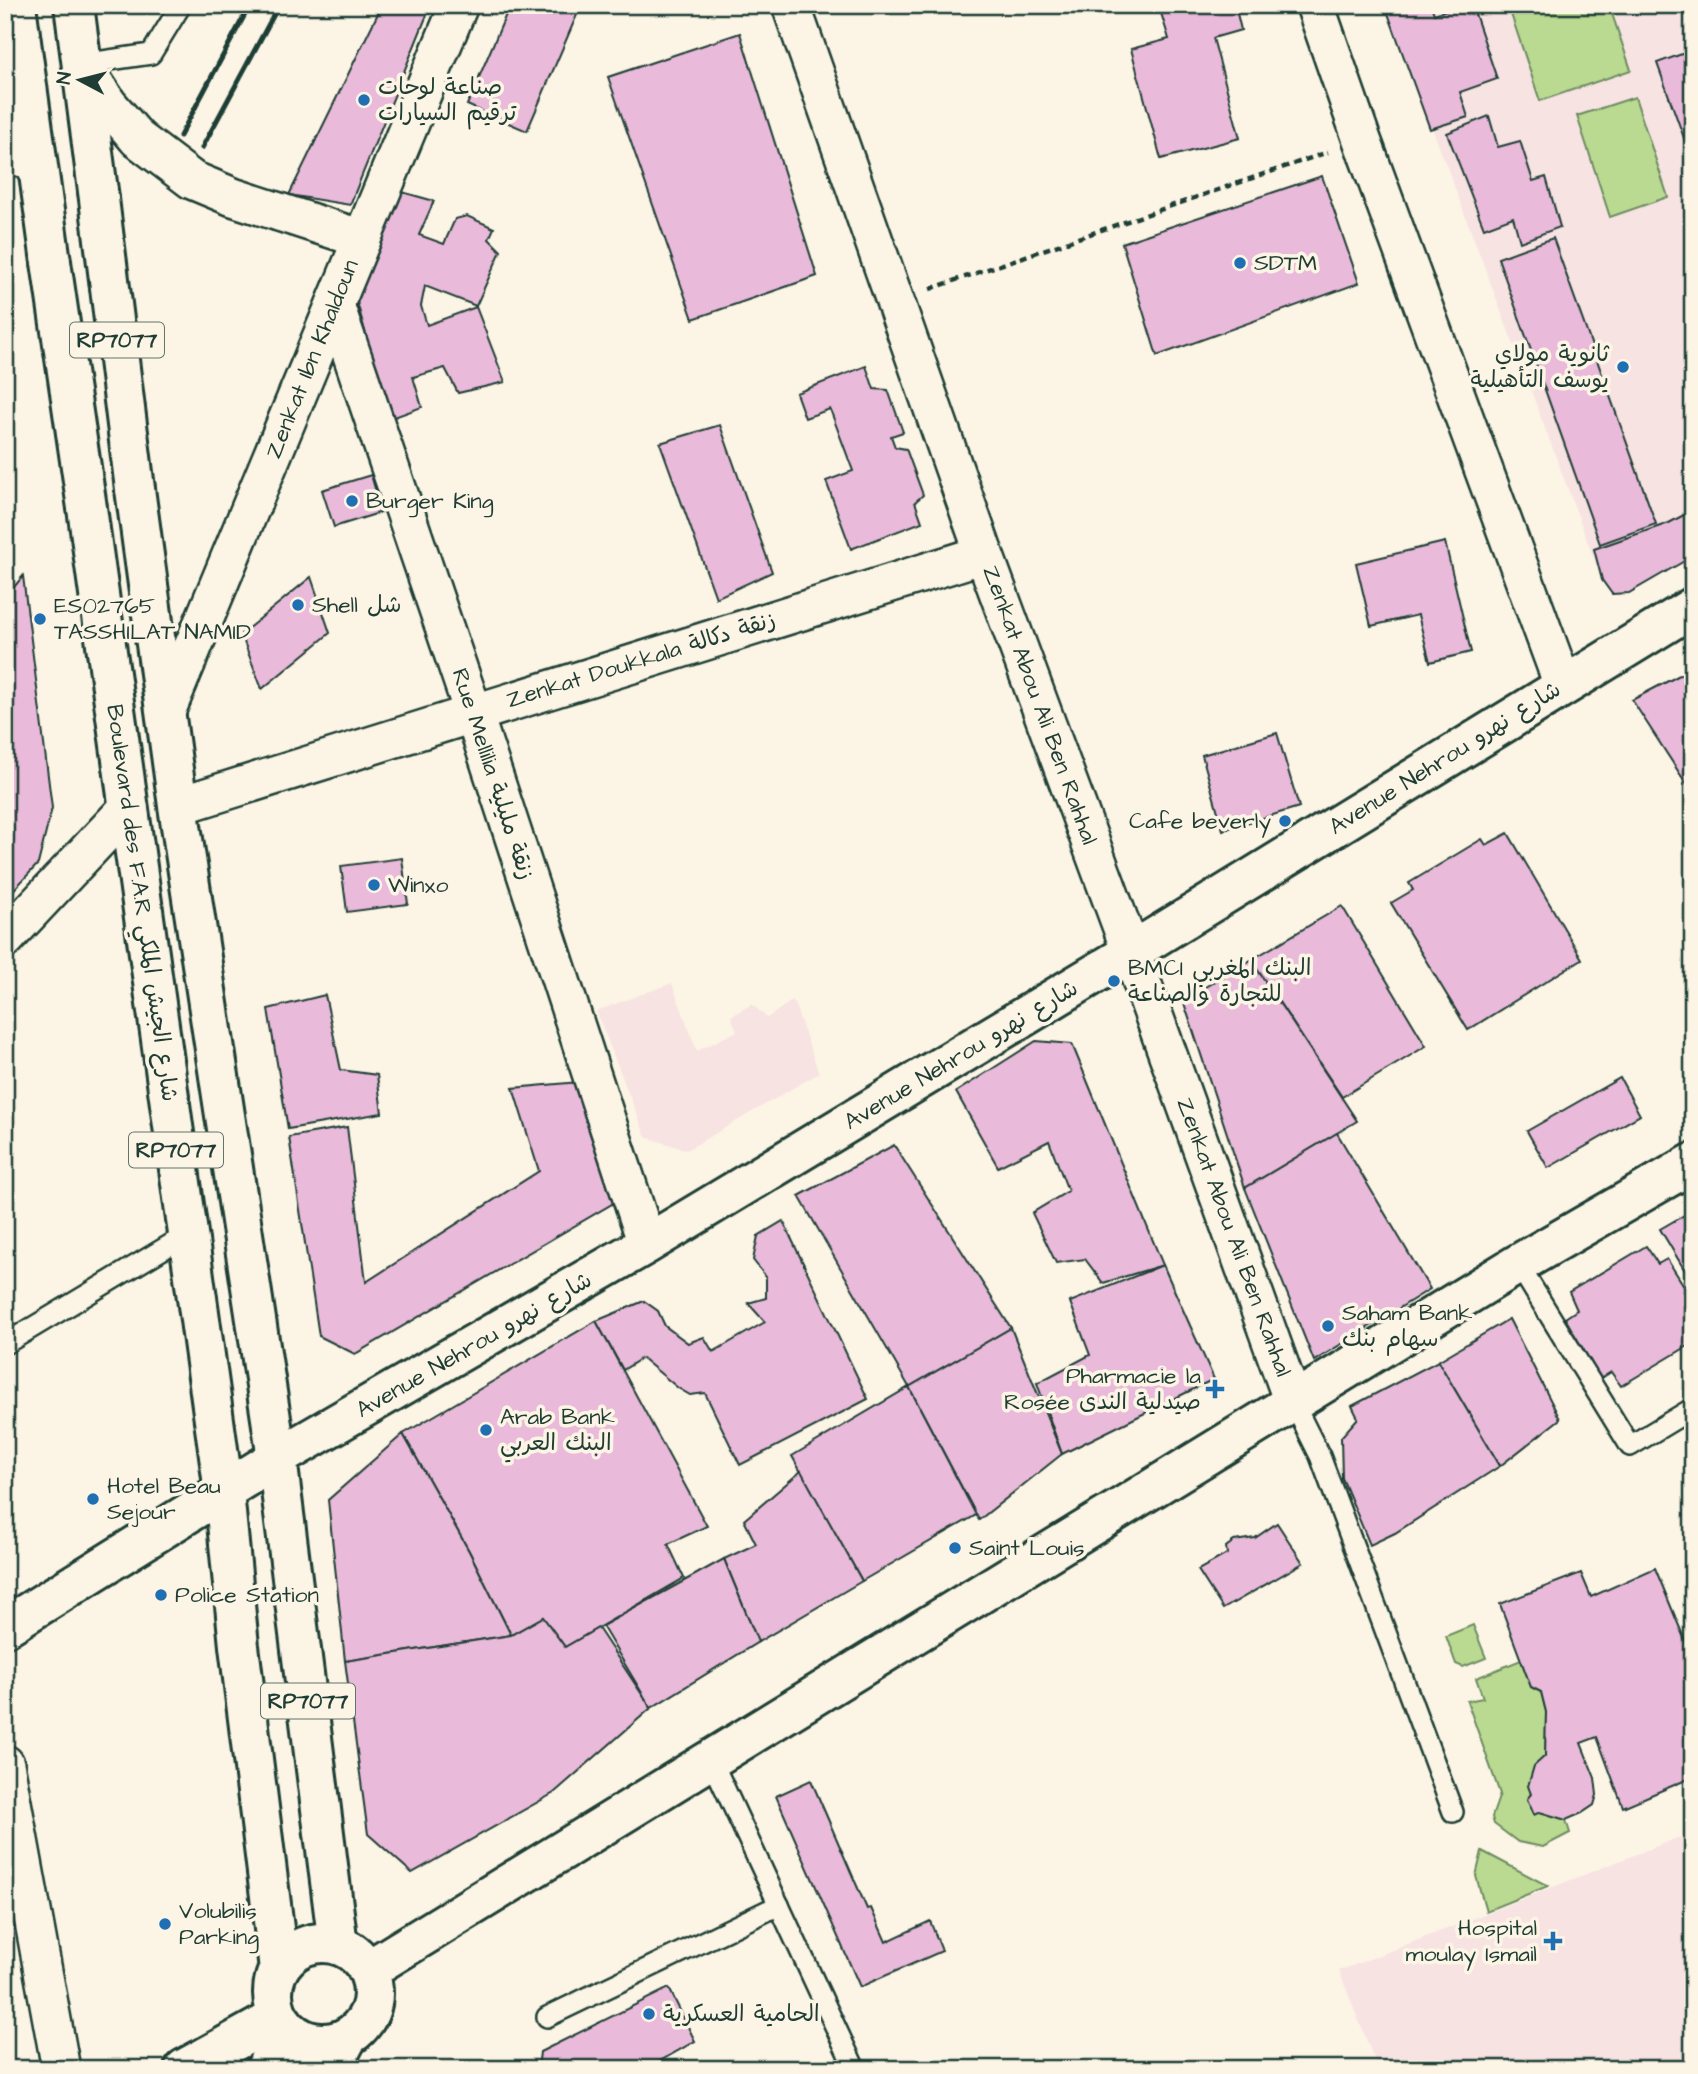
<svg xmlns="http://www.w3.org/2000/svg" width="1698" height="2074" font-family="'Architects Daughter','Playpen Sans Arabic',sans-serif">
  <style>
    .built { fill: #f7e3e2 }
    .green { fill: #bad991; stroke: #6c8b62; stroke-width: 2 }
    .building { fill: #eabadb; stroke: #1f3d34; stroke-width: 2 }
    .lines { fill: none; stroke-linecap: round; stroke-linejoin: round }
    .service-casing { stroke: #1f3d34; stroke-width: 24 }
    .minor-casing { stroke: #1f3d34; stroke-width: 42 }
    .tertiary-casing { stroke: #1f3d34; stroke-width: 44 }
    .secondary-casing { stroke: #1f3d34; stroke-width: 44 }
    .primary-casing { stroke: #1f3d34; stroke-width: 44 }
    .path { stroke: #1f3d34; stroke-width: 4.5; stroke-dasharray: 7 5; stroke-linecap: butt }
    .service { stroke: #fcf5e5; stroke-width: 19 }
    .minor { stroke: #fcf5e5; stroke-width: 37 }
    .tertiary { stroke: #fcf5e5; stroke-width: 38 }
    .secondary { stroke: #fcf5e5; stroke-width: 38 }
    .primary { stroke: #fcf5e5; stroke-width: 38 }
    .rail { stroke: #1f3d34; stroke-width: 5 }
    .minor-bridge-casing { stroke: #1f3d34; stroke-width: 42; stroke-linecap: butt }
    .primary-bridge-casing { stroke: #1f3d34; stroke-width: 44; stroke-linecap: butt }
    .minor-bridge { stroke: #fcf5e5; stroke-width: 37 }
    .primary-bridge { stroke: #fcf5e5; stroke-width: 38 }
    .poi-dot { fill: #1f6fb2; stroke: #fcf5e5; stroke-width: 2.5 }
    .labels { text-anchor: middle; dominant-baseline: central; stroke-width: 7; stroke-linejoin: round; paint-order: stroke }
    .shield { fill: #fcf5e5; stroke: #617469; stroke-width: 2 }
    .shield-label { font-size: 21px; font-weight: bold; fill: #1f3d34 }
    .poi-label { font-size: 23px; fill: #1f3d34; stroke: #fcf5e5; text-anchor: start }
    .street-label { font-size: 23px; fill: #1f3d34; stroke: #fcf5e5 }
  </style>
  <rect width="100%" height="100%" fill="#fcf5e5"/>
  <filter id="ink" filterUnits="userSpaceOnUse"><feTurbulence type="fractalNoise" baseFrequency=".0143" numOctaves="2"/><feDisplacementMap in="SourceGraphic" scale="14" xChannelSelector="R" yChannelSelector="G"/><feConvolveMatrix kernelMatrix="1 2 1 2 8 2 1 2 1" color-interpolation-filters="sRGB"/></filter>
  <g filter="url(#ink)">
    <g class="built">
      <polygon points="1386,5 1693,5 1693,556 1602,580"/>
      <polygon points="672,983 697,1051 737,1031 731,1016 752,1004 767,1018 793,1000 819,1073 687,1150 646,1137 596,1011"/>
      <polygon points="1693,1832 1693,2069 1378,2069 1339,1971"/>
    </g>
    <g class="green">
      <polygon points="1508,5 1609,5 1631,70 1540,101"/>
      <polygon points="1635,97 1668,197 1610,217 1577,116"/>
      <polygon points="1473,1625 1486,1658 1463,1667 1456,1664 1446,1636"/>
      <path d="M1521 1660 1531 1687 1541 1692 1546 1712 1545 1756C1525 1775 1539 1784 1527 1800L1534 1814 1540 1812 1566 1820 1570 1833 1543 1847 1518 1842 1494 1824 1492 1817 1500 1794 1467 1701 1483 1698 1476 1678Z"/>
      <polygon points="1482,1851 1548,1886 1486,1911 1476,1876"/>
    </g>
    <g class="building">
      <polygon points="382,5 431,5 350,205 289,195"/>
      <polygon points="510,5 585,5 588,11 579,10 527,131 467,105"/>
      <polygon points="1190,5 1235,5 1241,30 1213,38 1240,138 1161,159 1131,49 1169,39 1161,13"/>
      <polygon points="1385,5 1431,5 1434,14 1462,5 1472,5 1497,79 1460,92 1468,117 1430,129"/>
      <polygon points="740,33 817,276 693,319 608,77"/>
      <polygon points="1693,50 1693,163 1657,63"/>
      <polygon points="1489,116 1498,147 1520,141 1533,181 1546,177 1560,227 1520,242 1513,217 1484,228 1447,133"/>
      <polygon points="1322,176 1359,283 1157,356 1122,243"/>
      <polygon points="402,192 434,201 419,235 444,244 455,219 467,216 494,228 489,239 501,251 476,306 425,286 421,306 427,325 476,307 505,382 458,393 445,368 413,377 422,407 389,419 357,302"/>
      <polygon points="1553,238 1656,524 1600,544 1498,258"/>
      <polygon points="866,366 874,389 888,390 903,432 891,436 895,447 906,449 923,495 915,502 922,522 851,549 826,481 853,471 830,409 805,418 796,393"/>
      <polygon points="720,425 772,572 716,598 660,443"/>
      <polygon points="371,475 382,512 334,527 322,490"/>
      <polygon points="1693,510 1693,556 1629,593 1612,594 1602,580 1594,549 1669,523"/>
      <polygon points="1445,542 1471,652 1430,662 1418,615 1371,626 1356,563"/>
      <polygon points="23,576 52,808 38,864 5,899 5,598"/>
      <polygon points="311,577 330,633 262,689 241,634"/>
      <polygon points="1693,668 1693,794 1632,700"/>
      <polygon points="1277,733 1299,807 1223,830 1202,755"/>
      <polygon points="1508,833 1582,959 1468,1030 1391,903 1413,890 1409,883 1482,839 1486,845"/>
      <polygon points="402,858 408,904 347,912 341,866"/>
      <polygon points="1342,906 1426,1046 1342,1097 1251,960"/>
      <polygon points="1251,960 1357,1121 1245,1188 1183,1000"/>
      <polygon points="325,995 341,1070 377,1075 382,1113 288,1129 268,1009"/>
      <polygon points="1036,1041 1072,1044 1163,1265 1103,1283 1085,1259 1056,1263 1032,1213 1068,1191 1049,1141 998,1167 956,1092"/>
      <polygon points="1620,1078 1640,1115 1548,1168 1527,1131"/>
      <polygon points="579,1082 617,1201 355,1354 319,1336 289,1137 347,1127 366,1282 539,1171 513,1088"/>
      <polygon points="1337,1133 1430,1289 1314,1361 1245,1188"/>
      <polygon points="894,1145 1011,1328 909,1387 799,1196"/>
      <polygon points="1693,1210 1693,1284 1660,1229"/>
      <polygon points="783,1221 868,1399 740,1465 705,1393 690,1395 678,1388 642,1358 623,1370 596,1321 644,1301 658,1311 665,1326 688,1343 704,1337 713,1352 765,1322 748,1303 766,1298 766,1277 753,1260 758,1236"/>
      <polygon points="1646,1246 1658,1264 1667,1259 1693,1300 1691,1318 1693,1343 1621,1386 1611,1372 1600,1379 1565,1318 1577,1310 1569,1292"/>
      <polygon points="1163,1265 1214,1379 1062,1454 1037,1383 1090,1355 1070,1302"/>
      <polygon points="1509,1319 1560,1419 1500,1466 1438,1361"/>
      <polygon points="596,1321 707,1526 668,1544 684,1578 565,1647 543,1617 511,1635 469,1551 403,1434"/>
      <polygon points="1011,1328 1062,1454 979,1520 909,1387"/>
      <polygon points="1438,1361 1500,1466 1395,1533 1370,1545 1342,1478 1341,1437 1358,1418 1352,1406"/>
      <polygon points="909,1387 976,1515 862,1581 792,1456"/>
      <polygon points="403,1434 469,1551 511,1635 345,1661 328,1500"/>
      <polygon points="801,1471 862,1581 758,1642 724,1559 756,1544 744,1520"/>
      <polygon points="1277,1523 1303,1563 1223,1609 1198,1570 1227,1554 1226,1547 1234,1541 1255,1538"/>
      <polygon points="724,1559 758,1642 651,1708 602,1626"/>
      <polygon points="1655,1568 1686,1643 1693,1640 1693,1777 1623,1807 1597,1737 1581,1743 1595,1778 1597,1795 1594,1805 1582,1813 1566,1820 1540,1812 1534,1815 1527,1799 1531,1794 1528,1786 1534,1766 1545,1756 1546,1712 1541,1692 1531,1687 1500,1604 1581,1573 1591,1597"/>
      <polygon points="543,1617 565,1647 598,1628 651,1708 554,1793 412,1873 368,1834 345,1661 511,1635"/>
      <polygon points="811,1780 867,1909 871,1908 886,1942 930,1921 942,1951 860,1987 776,1796"/>
      <polygon points="669,1988 695,2041 646,2069 538,2069 540,2052"/>
    </g>
    <g class="lines">
      <g class="service-casing">
        <g id="service">
          <polyline points="82,64 151,54 181,5"/>
          <polyline points="1518,1264 1630,1446 1693,1408"/>
          <polyline points="5,1344 188,1234"/>
          <polyline points="1293,1402 1320,1456 1453,1812"/>
          <polyline points="711,1759 855,2069"/>
          <polyline points="547,2017 779,1905"/>
        </g>
      </g>
      <g class="minor-casing">
        <g id="minor">
          <polyline points="791,5 984,554 1131,952 1293,1402"/>
          <polyline points="1315,5 1362,140 1563,685"/>
          <polyline points="82,64 108,104 138,139"/>
          <polyline points="5,153 37,162"/>
          <polyline points="279,212 362,239"/>
          <polyline points="335,305 473,712 647,1244"/>
          <polyline points="166,712 459,5"/>
          <polyline points="178,806 984,554"/>
          <polyline points="5,939 129,807"/>
          <polyline points="5,1764 61,2069"/>
        </g>
      </g>
      <g class="tertiary-casing">
        <g id="tertiary">
          <polyline points="266,2069 283,2023"/>
          <polyline points="331,2069 347,2038"/>
        </g>
      </g>
      <g class="secondary-casing">
        <g id="secondary">
          <polyline points="5,1627 277,1458 647,1244 1131,952 1693,607"/>
          <polyline points="368,1970 1518,1264 1693,1163"/>
          <polyline points="184,2069 278,2017"/>
        </g>
      </g>
      <g class="primary-casing">
        <g id="primary">
          <polyline points="16,5 51,262"/>
          <polyline points="74,5 98,191"/>
          <polyline points="135,489 178,806 277,1458 338,1945"/>
          <polyline points="87,508 224,1492 239,1646 279,1969"/>
          <circle cx="323" cy="1993" r="50"/>
          <polyline points="288,2030 294,2069"/>
        </g>
      </g>
      <polyline class="path" points="930,289 1328,152"/>
      <use href="#service" class="service"/>
      <use href="#minor" class="minor"/>
      <use href="#tertiary" class="tertiary"/>
      <use href="#secondary" class="secondary"/>
      <use href="#primary" class="primary"/>
      <g class="rail">
        <polyline points="180,136 250,5"/>
        <polyline points="202,148 279,5"/>
      </g>
      <g class="minor-bridge-casing">
        <polyline id="minor-bridge" points="138,139 192,180 233,197 279,212"/>
      </g>
      <g class="primary-bridge-casing">
        <g id="primary-bridge">
          <polyline points="98,191 135,489"/>
          <polyline points="51,262 87,508"/>
        </g>
      </g>
      <use href="#minor-bridge" class="minor-bridge"/>
      <use href="#primary-bridge" class="primary-bridge"/>
    </g>
  </g>
  <g class="poi-dot">
    <circle cx="364" cy="100" r="7"/>
    <circle cx="1240" cy="263" r="7"/>
    <circle cx="1623" cy="367" r="7"/>
    <circle cx="352" cy="501" r="7"/>
    <circle cx="298" cy="605" r="7"/>
    <circle cx="40" cy="619" r="7"/>
    <circle cx="1285" cy="821" r="7"/>
    <circle cx="374" cy="885" r="7"/>
    <circle cx="1114" cy="981" r="7"/>
    <circle cx="1328" cy="1326" r="7"/>
    <path d="M1211.5 1378.5h7v7h7v7h-7v7h-7v-7h-7v-7h7z"/>
    <circle cx="486" cy="1430" r="7"/>
    <circle cx="93" cy="1499" r="7"/>
    <circle cx="955" cy="1548" r="7"/>
    <circle cx="161" cy="1595" r="7"/>
    <circle cx="165" cy="1924" r="7"/>
    <path d="M1549.5 1930.5h7v7h7v7h-7v7h-7v-7h-7v-7h7z"/>
    <circle cx="649" cy="2014" r="7"/>
  </g>
  <g class="labels">
    <g class="shield">
      <rect x="70" y="322.5" width="94" height="35" rx="5"/>
      <rect x="129" y="1132.5" width="94" height="35" rx="5"/>
      <rect x="261" y="1683.5" width="94" height="35" rx="5"/>
    </g>
    <g class="shield-label">
      <text x="117" y="340">RP7077</text>
      <text x="176" y="1150">RP7077</text>
      <text x="308" y="1701">RP7077</text>
    </g>
    <g class="poi-label">
      <text x="378" y="87">صناعة لوحات<tspan x="378" dy="26">ترقيم السيارات</tspan></text>
      <text x="1254" y="263">SDTM</text>
      <text x="1609" y="354" text-anchor="end">ثانوية مولاي<tspan x="1609" dy="26">يوسف التأهيلية</tspan></text>
      <text x="366" y="501">Burger King</text>
      <text x="312" y="605">Shell شل</text>
      <text x="54" y="606">ES02765<tspan x="54" dy="26">TASSHILAT NAMID</tspan></text>
      <text x="1271" y="821" text-anchor="end">Cafe beverly</text>
      <text x="388" y="885">Winxo</text>
      <text x="1128" y="968">BMCI البنك المغربي<tspan x="1128" dy="26">للتجارة والصناعة</tspan></text>
      <text x="1342" y="1313">Saham Bank<tspan x="1342" dy="26">سهام بنك</tspan></text>
      <text x="1201" y="1376" text-anchor="end">Pharmacie la<tspan x="1201" dy="26">Rosée صيدلية الندى</tspan></text>
      <text x="500" y="1417">Arab Bank<tspan x="500" dy="26">البنك العربي</tspan></text>
      <text x="107" y="1486">Hotel Beau<tspan x="107" dy="26">Sejour</tspan></text>
      <text x="969" y="1548">Saint Louis</text>
      <text x="175" y="1595">Police Station</text>
      <text x="179" y="1911">Volubilis<tspan x="179" dy="26">Parking</tspan></text>
      <text x="1537" y="1928" text-anchor="end">Hospital<tspan x="1537" dy="26">moulay Ismail</tspan></text>
      <text x="663" y="2014">الحامية العسكرية</text>
    </g>
    <g class="street-label">
      <text transform="translate(312 359) rotate(-68)">Zenkat Ibn Khaldoun</text>
      <text transform="translate(641 660) rotate(-17)">Zenkat Doukkala زنقة دكالة</text>
      <text transform="translate(1040 705) rotate(70)">Zenkat Abou Ali Ben Rahhal</text>
      <text transform="translate(1445 758) rotate(-32)">Avenue Nehrou شارع نهرو</text>
      <text transform="translate(493 774) rotate(72)">Rue Mellilia زنقة مليلية</text>
      <text transform="translate(142 903) rotate(82)">Boulevard des F.A.R شارع الجيش الملكي</text>
      <text transform="translate(961 1055) rotate(-31)">Avenue Nehrou شارع نهرو</text>
      <text transform="translate(1234 1237) rotate(70)">Zenkat Abou Ali Ben Rahhal</text>
      <text transform="translate(474 1345) rotate(-30)">Avenue Nehrou شارع نهرو</text>
    </g>
  </g>
  <rect width="1698" height="2074" fill="none" stroke="#fcf5e5" stroke-width="28"/>
  <rect x="14" y="14" width="1670" height="2046" fill="none" stroke="#1f3d34" stroke-width="2.5" filter="url(#ink)"/>
  <g transform="translate(80 80) rotate(277)" stroke="#fcf5e5" stroke-width="5" paint-order="stroke">
  <path d="M0-5L12 26L0 18L-12 26Z" fill="#1f3d34"/>
  <text y="-10" font-size="19" font-weight="bold" text-anchor="middle" fill="#1f3d34">N</text>
  </g>
</svg>
